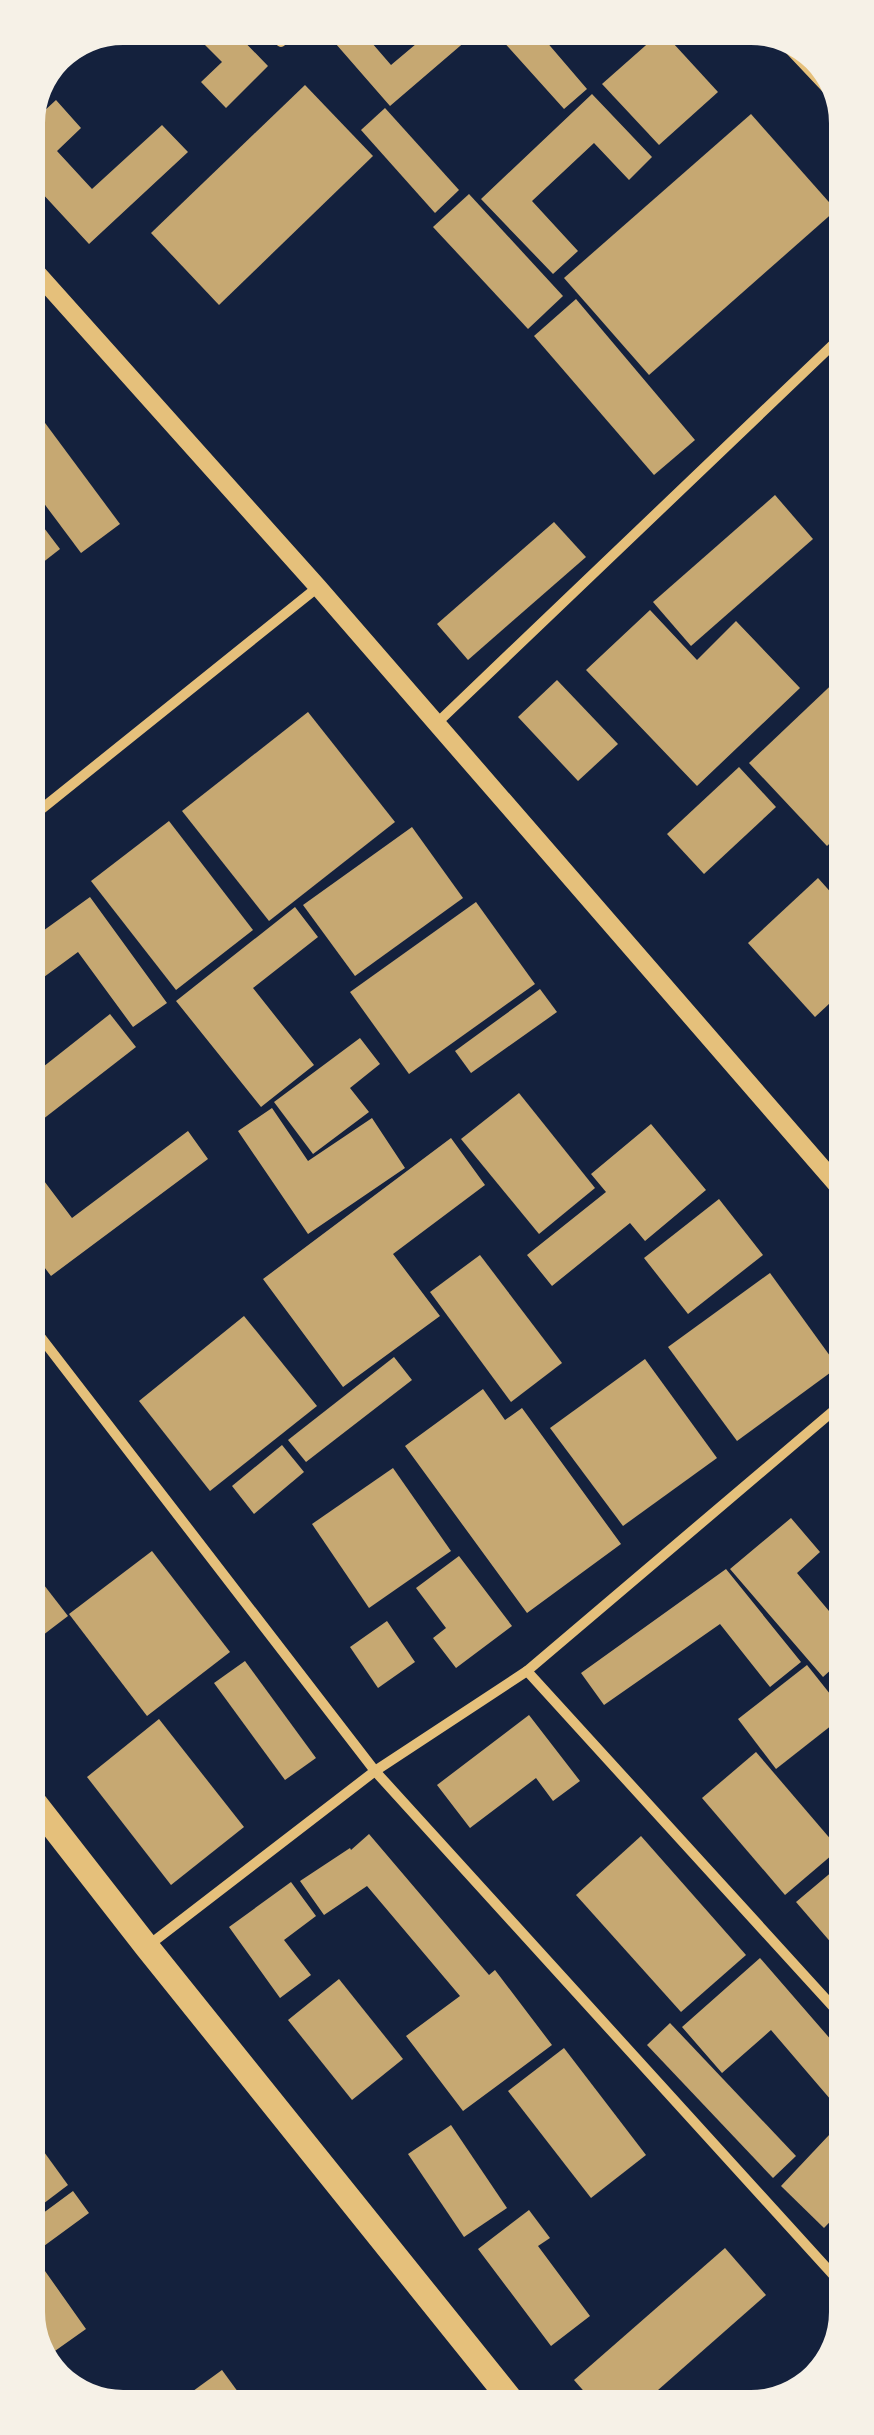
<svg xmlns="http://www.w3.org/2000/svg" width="874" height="2435" font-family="'Titillium Web',sans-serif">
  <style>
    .building { fill: #c6a872 }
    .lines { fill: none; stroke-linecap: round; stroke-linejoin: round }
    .minor { stroke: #e5c07b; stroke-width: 10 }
    .tertiary { stroke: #e5c07b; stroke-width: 18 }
    .primary { stroke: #e5c07b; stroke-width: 25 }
  </style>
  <rect width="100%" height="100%" fill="#14213d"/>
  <g class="building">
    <polygon points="188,28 231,28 268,66 226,108 201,82 222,62"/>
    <polygon points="322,28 359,28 391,65 435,28 481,28 390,106"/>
    <polygon points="491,28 545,28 539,33 587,89 564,109"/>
    <polygon points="662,31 718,92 659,145 602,84"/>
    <polygon points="305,85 373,156 219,305 151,233"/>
    <polygon points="592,94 652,157 629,180 594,143 532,201 578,251 553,274 481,199"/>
    <polygon points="56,100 81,128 57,151 92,189 162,125 188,152 89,244 28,178 28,126"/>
    <polygon points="385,108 459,190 435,213 361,130"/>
    <polygon points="751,114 836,210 649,375 564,278"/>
    <polygon points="469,194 563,296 528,329 433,227"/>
    <polygon points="576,299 695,440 654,475 534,336"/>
    <polygon points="28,400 120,524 81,553 28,482"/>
    <polygon points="775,495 813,539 691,646 653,602"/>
    <polygon points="38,520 60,549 28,574 28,528"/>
    <polygon points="554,522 586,557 468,660 437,624"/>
    <polygon points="650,610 697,660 736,621 800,688 697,786 586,670"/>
    <polygon points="844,673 844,830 827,846 749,763"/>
    <polygon points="557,680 618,744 578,781 518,717"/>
    <polygon points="308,712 395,822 269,921 182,811"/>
    <polygon points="739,767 776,807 704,874 667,834"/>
    <polygon points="169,821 253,930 176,990 91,881"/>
    <polygon points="412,827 463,898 355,976 303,905"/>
    <polygon points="818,878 844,907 844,990 815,1017 748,943"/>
    <polygon points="90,897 167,1003 133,1027 78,952 29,988 29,941"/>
    <polygon points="476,902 535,984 409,1074 350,992"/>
    <polygon points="295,907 318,937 253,988 314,1065 261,1107 176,1001"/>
    <polygon points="540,989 557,1012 471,1073 455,1051"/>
    <polygon points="110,1014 136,1047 29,1130 29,1078"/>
    <polygon points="360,1038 380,1064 350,1088 369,1112 313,1154 274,1102"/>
    <polygon points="519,1093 595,1188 539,1234 461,1139"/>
    <polygon points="272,1108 308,1161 372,1118 405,1168 308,1234 238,1131"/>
    <polygon points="651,1124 706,1190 645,1241 630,1223 552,1286 527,1255 606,1192 591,1174"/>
    <polygon points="188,1131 208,1159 51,1276 29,1247 29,1161 72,1218"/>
    <polygon points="451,1138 485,1185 393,1254 440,1316 343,1387 263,1279"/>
    <polygon points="719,1199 763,1255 688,1314 644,1258"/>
    <polygon points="480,1255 562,1363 511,1402 430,1292"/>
    <polygon points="770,1273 838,1367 737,1441 668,1347"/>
    <polygon points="244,1316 317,1406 210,1491 139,1401"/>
    <polygon points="394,1357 412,1380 306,1462 288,1440"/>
    <polygon points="645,1359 717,1458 623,1526 550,1428"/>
    <polygon points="483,1389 505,1420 522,1408 621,1544 527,1613 405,1446"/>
    <polygon points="282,1445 304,1472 254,1514 232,1486"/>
    <polygon points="393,1468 451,1551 369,1608 312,1524"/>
    <polygon points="791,1518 820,1552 797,1573 845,1630 845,1657 823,1677 730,1569"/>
    <polygon points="152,1551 230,1652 147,1716 69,1614"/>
    <polygon points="459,1556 512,1626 456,1668 433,1638 446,1628 416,1588"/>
    <polygon points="30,1567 68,1616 30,1645"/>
    <polygon points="726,1569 801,1662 770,1687 720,1624 604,1705 581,1673"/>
    <polygon points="387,1621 415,1662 378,1688 350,1647"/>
    <polygon points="245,1661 316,1758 285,1780 214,1683"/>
    <polygon points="807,1665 846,1714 776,1769 738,1719"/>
    <polygon points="529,1715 580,1781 553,1801 536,1778 470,1828 437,1785"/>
    <polygon points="159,1719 244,1827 171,1885 87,1777"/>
    <polygon points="756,1752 839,1849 785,1895 702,1798"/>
    <polygon points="369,1834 489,1975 495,1970 552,2045 463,2111 406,2036 460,1996 367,1886 324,1915 300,1881 350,1848 351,1850"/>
    <polygon points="641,1836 746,1955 681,2012 576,1895"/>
    <polygon points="846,1860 846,1960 796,1902"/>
    <polygon points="291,1882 316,1916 284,1940 311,1975 280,1998 229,1927"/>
    <polygon points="760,1958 846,2057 846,2087 831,2100 771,2030 722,2073 682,2027"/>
    <polygon points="339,1979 403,2059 352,2100 288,2020"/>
    <polygon points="670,2023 796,2156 773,2178 647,2045"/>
    <polygon points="564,2048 646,2155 591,2198 508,2091"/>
    <polygon points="846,2117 846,2205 824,2228 781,2186"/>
    <polygon points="451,2125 507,2208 464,2237 408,2154"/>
    <polygon points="31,2134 68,2185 31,2213"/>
    <polygon points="73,2191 89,2213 33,2254 86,2329 45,2358 31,2337 31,2222"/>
    <polygon points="529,2210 550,2238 538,2246 590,2316 551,2346 478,2249"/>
    <polygon points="725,2248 766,2295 641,2405 596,2405 574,2380"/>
    <polygon points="222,2370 249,2407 171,2407"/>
  </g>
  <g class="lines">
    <g class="minor">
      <polyline points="267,28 281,42"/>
      <polyline points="776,35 843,106"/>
      <polyline points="436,724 843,335"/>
      <polyline points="29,819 318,587"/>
      <polyline points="29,1322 375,1771 846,2289"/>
      <polyline points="527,1671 846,2021"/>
      <polyline points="149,1945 375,1771 527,1671 845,1401"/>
    </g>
    <polyline class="tertiary" points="28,263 318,587 845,1194"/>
    <polyline class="primary" points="30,1797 147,1947 515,2405"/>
  </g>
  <path d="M0 0H874V2435H0ZM123 45H751A78 78 0 0 1 829 123V2312A78 78 0 0 1 751 2390H123A78 78 0 0 1 45 2312V123A78 78 0 0 1 123 45Z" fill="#f6f1e7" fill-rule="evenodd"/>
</svg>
